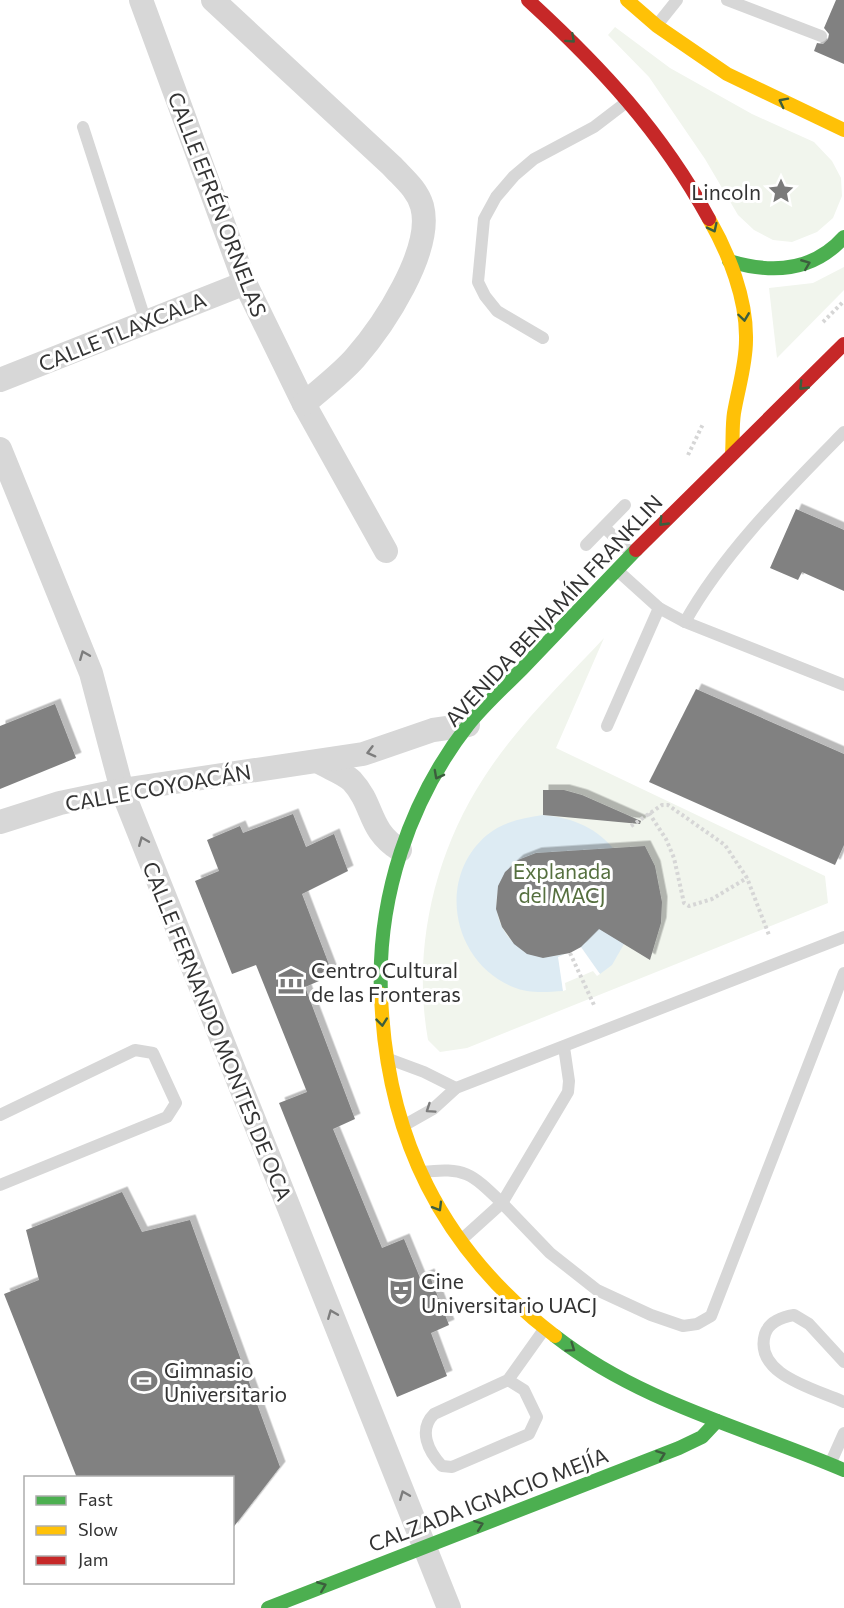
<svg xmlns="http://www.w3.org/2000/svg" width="844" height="1608" font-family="Commissioner,sans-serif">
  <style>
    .green { fill: #f1f5ed }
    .water { fill: #ddebf3; fill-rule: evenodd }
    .pier { fill: #fff }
    .building { fill: #818181; filter: url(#shadow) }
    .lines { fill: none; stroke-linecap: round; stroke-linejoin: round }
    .path { stroke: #d6d6d6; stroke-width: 4; stroke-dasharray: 3 3; stroke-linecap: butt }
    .lane { stroke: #d7d7d7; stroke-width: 12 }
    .street { stroke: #d7d7d7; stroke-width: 24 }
    .fast { stroke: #4caf50; stroke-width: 14 }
    .slow { stroke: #ffc107; stroke-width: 14 }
    .jam { stroke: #c62828; stroke-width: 14 }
    .oneway { stroke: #3c5e3d }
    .oneway2 { stroke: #7d7d7d }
    .labels { text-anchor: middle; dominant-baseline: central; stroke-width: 6; stroke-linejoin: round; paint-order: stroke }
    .poi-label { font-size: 21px; fill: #333; stroke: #fff; text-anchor: start }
    .street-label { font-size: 21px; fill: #333; stroke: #fff }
    .park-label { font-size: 21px; fill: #56703f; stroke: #fff }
  </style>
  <defs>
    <filter id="shadow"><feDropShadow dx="5.5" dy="-5.5" stdDeviation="0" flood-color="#0004"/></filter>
  </defs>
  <rect width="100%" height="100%" fill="#fff"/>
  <g class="green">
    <polygon points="615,27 670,68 752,114 814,142 832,161 841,178 842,196 833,218 817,232 792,242 773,240 754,230 738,215 705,159 649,77 608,35"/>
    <polygon points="844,267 844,290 777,358 769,288 813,283"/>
    <path d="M604 638 556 748 825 876 828 903 467 1048 440 1052 428 1040C412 950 434 855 483 779 516 727 562 683 604 638Z"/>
  </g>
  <path class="water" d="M543 815C574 818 598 828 617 853L624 944 612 965 600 974 594 967 562 980 563 991C547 992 529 994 513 987 452 962 436 878 487 835 503 822 522 818 543 815ZM518 860 581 947C517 983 466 905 518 860Z"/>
  <polygon class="pier" points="581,947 600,974 597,976 593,971 565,983 566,990 563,991 558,957"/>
  <g class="building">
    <polygon points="836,0 844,0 844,64 814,51 817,43 823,44 828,39 829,34 824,28"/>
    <polygon points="796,509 844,530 844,591 802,572 798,580 770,568"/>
    <polygon points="696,689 844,754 844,845 835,865 649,782"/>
    <polygon points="55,704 76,758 0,789 0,726"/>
    <polygon points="543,790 564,790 582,795 641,821 640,824 543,815"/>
    <polygon points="293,814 306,847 334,834 348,871 302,894 333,975 305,987 355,1119 333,1129 382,1248 404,1239 420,1278 429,1274 449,1325 431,1333 447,1376 397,1397 279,1103 307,1092 256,965 232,974 195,881 219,871 207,840 240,826 243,833"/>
    <polygon points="645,846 655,866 662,902 661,923 650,960 599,929 581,947 570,953 543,958 527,954 514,944 502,927 496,909 498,886 505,872 518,860 536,853"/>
    <polygon points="122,1192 142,1232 190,1220 280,1467 232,1529 232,1478 77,1478 4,1294 39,1280 26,1230"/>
  </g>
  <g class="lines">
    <g class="path">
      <polyline points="823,322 844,301"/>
      <polyline points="688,455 703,424"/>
      <polyline points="649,813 666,839 674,858 684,903 689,906 712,899 747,878"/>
      <polyline points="631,826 662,805 668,805 725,845 747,878 769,935"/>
      <polyline points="570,953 594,1005"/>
    </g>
    <g class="lane">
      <polyline points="727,0 821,36"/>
      <polyline points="657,25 677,0"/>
      <polyline points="83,127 146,322"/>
      <polyline points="543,338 497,311 485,296 478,282 484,219 496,197 514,176 534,159 594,127 628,101"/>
      <polyline points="604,527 631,553"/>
      <polyline points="586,545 625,505"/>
      <polyline points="618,571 659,608 685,622 844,685"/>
      <path d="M685 622C724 552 788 489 844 432"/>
      <polyline points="607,726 659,608"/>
      <polyline points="389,1059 424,1072 456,1088"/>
      <polyline points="0,1115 135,1050 153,1053 176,1103 167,1117 0,1185"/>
      <polyline points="403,1126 433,1109 456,1088 844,937"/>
      <path d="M422 1172C465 1167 471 1173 502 1203L568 1092 569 1081 564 1047"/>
      <polyline points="461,1240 502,1203 550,1253 597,1290 651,1315 683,1326 697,1324 711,1316 844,973"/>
      <path d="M844 1362 809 1324 794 1315C782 1317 769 1322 765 1334 753 1375 816 1389 844 1402"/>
      <path d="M508 1380 524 1390 537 1417 529 1434 452 1467 442 1466C428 1451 418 1430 434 1414L508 1380 543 1331"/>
      <polyline points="831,1462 844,1433"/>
    </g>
    <g class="street">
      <polyline points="141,0 245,283 304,404 386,551"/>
      <path d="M213 0 392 166C404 179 417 189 422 206 434 250 383 326 355 358 341 374 321 389 304 404"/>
      <polyline points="0,380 245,283"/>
      <polyline points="0,449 91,673 122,790 449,1608"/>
      <path d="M319 762C329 768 344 773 352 781 375 806 367 829 400 850"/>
      <polyline points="0,822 60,803 122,790 363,754 433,730 468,725"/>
    </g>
    <g class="fast">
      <path d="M729 261C772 274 813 272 844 237"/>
      <path d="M381 994C377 898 409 801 468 725 484 705 504 687 522 669 560 629 598 590 636 550"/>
      <path d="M555 1336C641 1403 746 1428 844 1470"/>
      <polyline points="268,1608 679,1448 702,1437 717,1421"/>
    </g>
    <g class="slow">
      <polyline points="627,0 657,26 727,74 844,130"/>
      <path d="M709 219C729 254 747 299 746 340 746 365 738 389 734 413 732 426 733 440 732 454"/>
      <path d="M381 994C386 1136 441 1249 555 1336"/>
    </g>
    <g class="jam">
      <path d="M528 0C601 67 661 131 709 219"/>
      <polyline points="636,550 844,344"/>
    </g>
  </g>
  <defs><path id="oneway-chevron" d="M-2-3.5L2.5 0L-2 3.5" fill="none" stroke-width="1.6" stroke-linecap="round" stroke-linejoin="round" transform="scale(1.5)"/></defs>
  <g class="oneway">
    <use href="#oneway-chevron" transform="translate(571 39) rotate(42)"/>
    <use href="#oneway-chevron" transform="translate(783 102) rotate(-153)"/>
    <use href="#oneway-chevron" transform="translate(713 228) rotate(64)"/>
    <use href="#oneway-chevron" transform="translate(806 264) rotate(-22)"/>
    <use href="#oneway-chevron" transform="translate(744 317) rotate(82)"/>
    <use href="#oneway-chevron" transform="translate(803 386) rotate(134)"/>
    <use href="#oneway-chevron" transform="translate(663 522) rotate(134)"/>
    <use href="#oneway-chevron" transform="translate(438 775) rotate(118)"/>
    <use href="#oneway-chevron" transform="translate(382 1022) rotate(84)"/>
    <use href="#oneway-chevron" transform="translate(438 1207) rotate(59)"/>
    <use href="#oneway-chevron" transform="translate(571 1348) rotate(35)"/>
    <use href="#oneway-chevron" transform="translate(661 1455) rotate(-21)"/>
    <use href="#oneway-chevron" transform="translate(479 1525) rotate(-21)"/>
    <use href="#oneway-chevron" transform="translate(322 1586) rotate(-22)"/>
  </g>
  <g class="oneway2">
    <use href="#oneway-chevron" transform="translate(84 655) rotate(-112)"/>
    <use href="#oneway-chevron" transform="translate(371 752) rotate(165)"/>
    <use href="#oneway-chevron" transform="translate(143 841) rotate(-112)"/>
    <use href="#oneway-chevron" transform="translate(430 1109) rotate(146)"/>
    <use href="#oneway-chevron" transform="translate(332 1314) rotate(-112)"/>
    <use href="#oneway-chevron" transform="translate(404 1495) rotate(-112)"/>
  </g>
  <defs>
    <g id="sight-bare" transform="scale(2.07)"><path d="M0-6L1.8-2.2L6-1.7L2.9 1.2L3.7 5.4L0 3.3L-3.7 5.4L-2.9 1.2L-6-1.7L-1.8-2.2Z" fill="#7a7a7a" stroke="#fff" stroke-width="2.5" paint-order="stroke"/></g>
    <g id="museum-bare" transform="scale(2.07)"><path d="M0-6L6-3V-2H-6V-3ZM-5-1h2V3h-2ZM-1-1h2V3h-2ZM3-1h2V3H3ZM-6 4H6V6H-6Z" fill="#7a7a7a" stroke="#fff" stroke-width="2.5" paint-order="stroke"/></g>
    <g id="theatre-bare" transform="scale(2.07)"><path d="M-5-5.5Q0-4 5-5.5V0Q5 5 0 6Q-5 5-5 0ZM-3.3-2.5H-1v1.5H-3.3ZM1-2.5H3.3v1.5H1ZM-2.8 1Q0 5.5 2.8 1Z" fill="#7a7a7a" stroke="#fff" stroke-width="2.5" paint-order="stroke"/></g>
    <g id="stadium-bare" transform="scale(2.07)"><path d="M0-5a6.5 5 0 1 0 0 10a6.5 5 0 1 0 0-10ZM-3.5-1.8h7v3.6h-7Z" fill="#7a7a7a" stroke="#fff" stroke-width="2.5" paint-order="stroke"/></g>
  </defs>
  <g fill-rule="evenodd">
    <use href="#sight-bare" x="781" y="191"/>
    <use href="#museum-bare" x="291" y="981"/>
    <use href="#theatre-bare" x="401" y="1292"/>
    <use href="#stadium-bare" x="144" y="1381"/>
  </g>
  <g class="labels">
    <g class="poi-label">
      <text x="761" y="191" text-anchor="end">Lincoln</text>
      <text x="311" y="969">Centro Cultural<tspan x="311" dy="24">de las Fronteras</tspan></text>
      <text x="421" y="1280">Cine<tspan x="421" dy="24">Universitario UACJ</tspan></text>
      <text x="164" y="1369">Gimnasio<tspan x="164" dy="24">Universitario</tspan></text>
    </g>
    <g class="street-label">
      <text transform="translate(218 204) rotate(69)">CALLE EFRÉN ORNELAS</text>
      <text transform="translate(122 331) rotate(-22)">CALLE TLAXCALA</text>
      <text transform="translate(553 610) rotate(-47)">AVENIDA BENJAMÍN FRANKLIN</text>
      <text transform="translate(158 787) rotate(-10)">CALLE COYOACÁN</text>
      <text transform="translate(218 1031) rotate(68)">CALLE FERNANDO MONTES DE OCA</text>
      <text transform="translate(488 1499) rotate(-21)">CALZADA IGNACIO MEJÍA</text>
    </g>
    <g class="park-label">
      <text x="562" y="870">Explanada<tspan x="562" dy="24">del MACJ</tspan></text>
    </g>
  </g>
  <rect x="24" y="1476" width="210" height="108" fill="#ffffff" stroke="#adadad" stroke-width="1.5"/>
  <rect x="36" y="1496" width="30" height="9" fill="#4caf50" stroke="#adadad" stroke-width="1.5"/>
  <text x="78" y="1506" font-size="18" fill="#333333">Fast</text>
  <rect x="36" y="1526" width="30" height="9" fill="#ffc107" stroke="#adadad" stroke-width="1.5"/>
  <text x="78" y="1536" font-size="18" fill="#333333">Slow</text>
  <rect x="36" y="1556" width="30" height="9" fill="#c62828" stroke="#adadad" stroke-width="1.5"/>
  <text x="78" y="1566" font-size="18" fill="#333333">Jam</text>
</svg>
